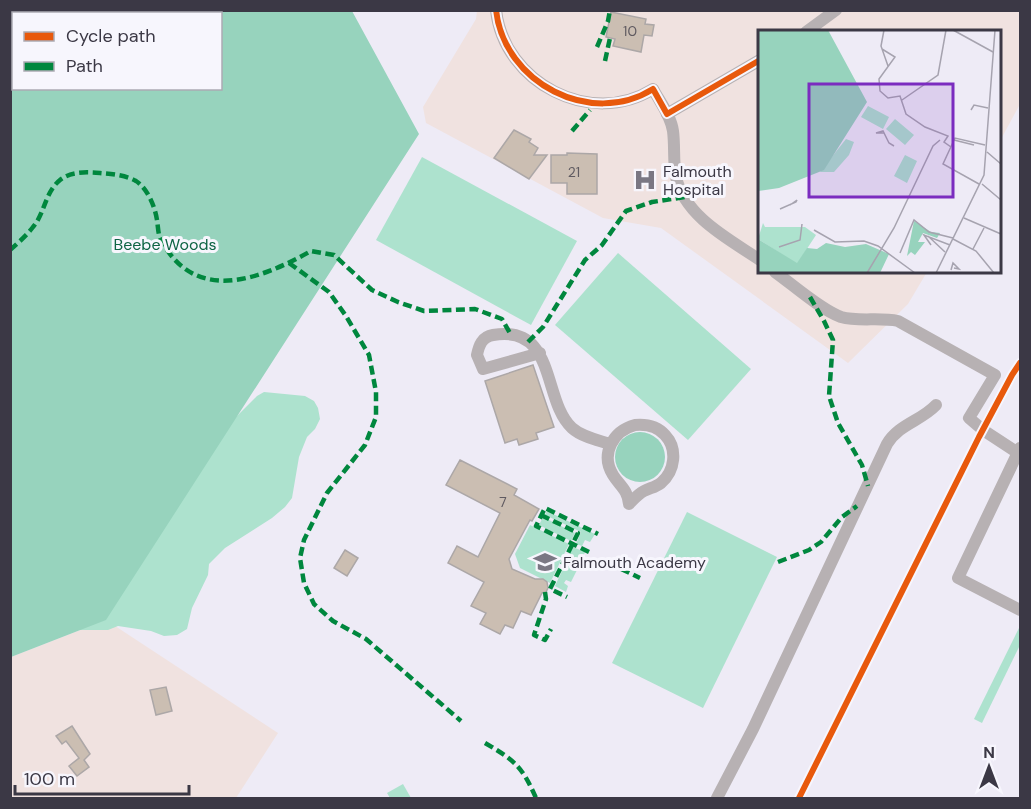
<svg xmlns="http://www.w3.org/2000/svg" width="1031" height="809" font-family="'DM Sans',sans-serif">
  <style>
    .education { fill: #f0e2e0 }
    .green { fill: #ade2ce }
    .forest { fill: #97d3bd; fill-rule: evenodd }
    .building { fill: #cbbeb2; stroke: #aca7a7; stroke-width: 1.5 }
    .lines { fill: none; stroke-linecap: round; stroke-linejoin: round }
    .minor { stroke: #b7b1b3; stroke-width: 12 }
    .quiet { stroke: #00873e; stroke-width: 4.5; stroke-dasharray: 9 4.5; stroke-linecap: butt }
    .cycleway-casing { stroke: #f7f6fd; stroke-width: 10 }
    .cycleway { stroke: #e8590c; stroke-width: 6 }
    .labels { text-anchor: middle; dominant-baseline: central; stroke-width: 6; stroke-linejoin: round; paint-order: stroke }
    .number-label { font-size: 14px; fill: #5f5a60 }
    .poi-label { font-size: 16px; fill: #3b3845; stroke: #f7f6fd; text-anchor: start }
    .park-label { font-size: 16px; fill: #0e6444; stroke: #f7f6fd }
    .inset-road { fill: none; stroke: #a6a3af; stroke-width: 1.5 }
    .view { fill: #7b2cbf; fill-opacity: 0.15; stroke: #7b2cbf; stroke-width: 3 }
    .inset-edge { fill: none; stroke: #3b3845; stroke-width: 3 }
  </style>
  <rect width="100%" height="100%" fill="#eeebf6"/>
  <g class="education">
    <polygon points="477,11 1020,11 1020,104 1000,141 1000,32 760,32 760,272 927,272 908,304 848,363 661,228 603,218 426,123 423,107 476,19"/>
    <polygon points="106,620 278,733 236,798 11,798 11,657"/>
  </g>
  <g class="green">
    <polygon points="422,157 577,241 531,325 376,240"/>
    <polygon points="618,253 751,369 688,440 555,325"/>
    <polygon points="264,392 305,396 314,401 318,408 320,419 315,429 307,437 299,457 292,498 285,507 272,518 225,548 209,564 208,575 192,608 187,629 177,635 164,636 151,631 118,626 108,630 76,630 236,417 257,396"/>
    <polygon points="547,511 595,534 590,542 585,540 582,546 576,544 581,532 545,515"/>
    <polygon points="687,512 777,557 703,708 612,663"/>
    <polygon points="543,517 575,533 571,541 539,525"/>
    <polygon points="530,525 569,544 550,583 520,568 515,554"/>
    <polygon points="573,547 585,552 581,562 577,560 575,563 579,566 571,582 566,580 564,583 568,586 566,592 555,586"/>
    <polygon points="1020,626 1020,645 982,723 974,719"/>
    <polygon points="403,784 411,798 390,798 387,793"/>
  </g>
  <g class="forest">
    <path d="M11 10 352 11 419 134 106 620 11 657ZM14 14H220V88H14Z"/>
    <circle cx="640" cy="457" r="25"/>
  </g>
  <g class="building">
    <polygon points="611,12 646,19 645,24 654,25 652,36 644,35 641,52 613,46 615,39 606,37"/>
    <polygon points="514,130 531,139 529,142 538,148 534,155 547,155 529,179 494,158"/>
    <polygon points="567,153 597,154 597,194 567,194 567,183 551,183 551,155 567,155"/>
    <polygon points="533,365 554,427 536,433 538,439 519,445 517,439 505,443 485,381"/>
    <polygon points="460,460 517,489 514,495 539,509 532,521 530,520 509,559 512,569 535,579 543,579 547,582 548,588 546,592 542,593 531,615 521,611 513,628 505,625 500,634 480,624 486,613 471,606 484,582 448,563 457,546 478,557 500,513 446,485"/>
    <polygon points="345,550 358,558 347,576 334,568"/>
    <polygon points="166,687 172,711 156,715 150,690"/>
    <polygon points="72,726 90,754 84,760 89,767 77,776 69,766 79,758 66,741 62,744 56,736"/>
  </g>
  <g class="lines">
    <g class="minor">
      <path d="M496 10C504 83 591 128 653 89 660 102 671 116 673 131 675 146 673 162 676 177 685 217 729 239 760 260"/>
      <polyline points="806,32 836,10"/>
      <polyline points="667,114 760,60"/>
      <path d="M775 272C792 284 821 310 841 317 859 322 879 317 898 321L995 375 969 418 983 430 1018 453"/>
      <path d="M540 353 483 369 477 355C479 345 482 337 493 335 557 324 542 401 572 428 582 437 598 440 610 444"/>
      <path d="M635 425C646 424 657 426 665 435 678 449 675 471 661 483 656 487 650 488 644 491 638 494 634 499 629 504 628 490 619 485 613 475 600 454 613 431 635 425Z"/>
      <polyline points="1020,448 958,578 1020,610"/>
      <path d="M717 798 753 729 887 444C899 424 921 421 936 405"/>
    </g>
    <g class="quiet">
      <polyline points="597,47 608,21 610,10"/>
      <polyline points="605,61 610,38"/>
      <polyline points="572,131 590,110"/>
      <path d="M10 250C18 243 27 235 33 227 45 213 45 192 60 180 71 171 87 172 100 173 111 174 126 175 136 181 148 189 155 207 157 220 158 226 158 233 160 238 194 305 259 280 311 251L334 255 372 290 398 302 424 311 475 309 502 319 511 335"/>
      <polyline points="289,263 329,292 346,316 369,355 376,392 376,417 365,445 327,493 304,540 300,558 304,583 314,604 333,621 366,639 461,721"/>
      <polyline points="810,297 824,321 833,340 829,396 838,423 862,465 868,486"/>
      <polyline points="528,342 543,327 585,260 602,245 626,211 652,202 685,197"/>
      <polyline points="541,515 578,533 550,589 567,597"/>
      <polyline points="589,552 536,526 545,508 598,534"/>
      <polyline points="778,562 809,550 821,542 842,517 857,506"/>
      <polyline points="609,563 640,578"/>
      <polyline points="545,592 546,599 534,635 545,640 551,629"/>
      <path d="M485 743C514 760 522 766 536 798"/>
    </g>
    <g class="cycleway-casing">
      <g id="cycleway">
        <path d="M496 10C504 83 591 128 653 89L667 114 760 60"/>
        <polyline points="799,798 979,437 1012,375 1020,363"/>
      </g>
    </g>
    <use href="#cycleway" class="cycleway"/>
  </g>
  <defs>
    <g id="hospital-bare" transform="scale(1.8)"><path d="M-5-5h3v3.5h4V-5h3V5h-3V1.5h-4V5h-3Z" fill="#7a7783" stroke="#f7f6fd" stroke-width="2.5" paint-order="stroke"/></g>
    <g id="school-bare" transform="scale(1.8)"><path d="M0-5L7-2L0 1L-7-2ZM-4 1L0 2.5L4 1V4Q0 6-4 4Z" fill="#7a7783" stroke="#f7f6fd" stroke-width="2.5" paint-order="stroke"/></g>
  </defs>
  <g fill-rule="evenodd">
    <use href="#hospital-bare" x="645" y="180"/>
    <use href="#school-bare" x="545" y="562"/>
  </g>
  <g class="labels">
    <g class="number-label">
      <text x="630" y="31">10</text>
      <text x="574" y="172">21</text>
      <text x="503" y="502">7</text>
    </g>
    <g class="poi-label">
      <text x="663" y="171">Falmouth<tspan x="663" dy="18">Hospital</tspan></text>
      <text x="563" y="562">Falmouth Academy</text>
    </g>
    <g class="park-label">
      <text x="165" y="244">Beebe Woods</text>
    </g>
  </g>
  <g transform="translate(758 30)">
    <rect width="243" height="243" fill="#eeebf6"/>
    <path d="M110 76 131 87 125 99 103 87ZM137 89 156 105 147 115 128 99ZM88 109 96 112 91 125 76 142H62ZM147 125 159 131 149 153 136 146ZM5 193 7 197H47L58 205 39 234 0 209Z" fill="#ade2ce"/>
    <path d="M0 0H70L109 72 66 140 21 158 0 161ZM156 191 173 202 182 203 179 208 165 203 160 212H167L157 225 153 222 149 226ZM0 209 39 233 49 218 59 219 68 213 87 217 108 214 131 224 122 243H0Z" fill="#97d3bd"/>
    <path class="inset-road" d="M126 0 123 16 130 36M195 0 235 22M124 19 137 27 121 49 122 61 130 68 142 66 148 84 167 97 190 106 186 112 193 117M144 70 180 45 188 0M213 80 216 75 230 78M126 103H118L125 101 131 113 136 116M196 110 216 115M229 122 243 134M221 154 185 134 197 108 227 115M224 154 243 170M22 179 38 172 39 170 32 175M206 188 243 204M56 200 77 212 106 211 120 216 157 243M170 206 187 222M195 209 218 221 236 243M173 215 166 205 192 215M21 217 42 210 44 194M215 219 226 198M142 223 156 190 171 202 195 208M193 240 195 233 201 239 196 238M109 243 136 198 175 116 182 110M178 243 226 145 237 0"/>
    <path class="view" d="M51 54H195V167H51Z"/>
    <rect width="243" height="243" class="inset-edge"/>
  </g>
  <rect width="1031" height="809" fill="none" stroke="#3b3845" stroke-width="24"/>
  <rect x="12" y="12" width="210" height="78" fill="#f7f6fd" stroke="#acaab3" stroke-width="1.5"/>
  <rect x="24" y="32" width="30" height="9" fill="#e8590c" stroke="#acaab3" stroke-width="1.5"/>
  <text x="66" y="42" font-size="18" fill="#3b3845">Cycle path</text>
  <rect x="24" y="62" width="30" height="9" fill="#00873e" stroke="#acaab3" stroke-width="1.5"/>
  <text x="66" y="72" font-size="18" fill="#3b3845">Path</text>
  <g transform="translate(989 767)" stroke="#f7f6fd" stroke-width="4.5" paint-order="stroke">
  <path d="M0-4.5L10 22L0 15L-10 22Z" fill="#3b3845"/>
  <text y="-9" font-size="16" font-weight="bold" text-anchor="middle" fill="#3b3845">N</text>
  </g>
  <path d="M15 785v9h174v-9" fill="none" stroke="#3b3845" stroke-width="3"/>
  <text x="24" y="785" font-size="18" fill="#3b3845" stroke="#f7f6fd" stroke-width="4.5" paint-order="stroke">100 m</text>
</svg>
